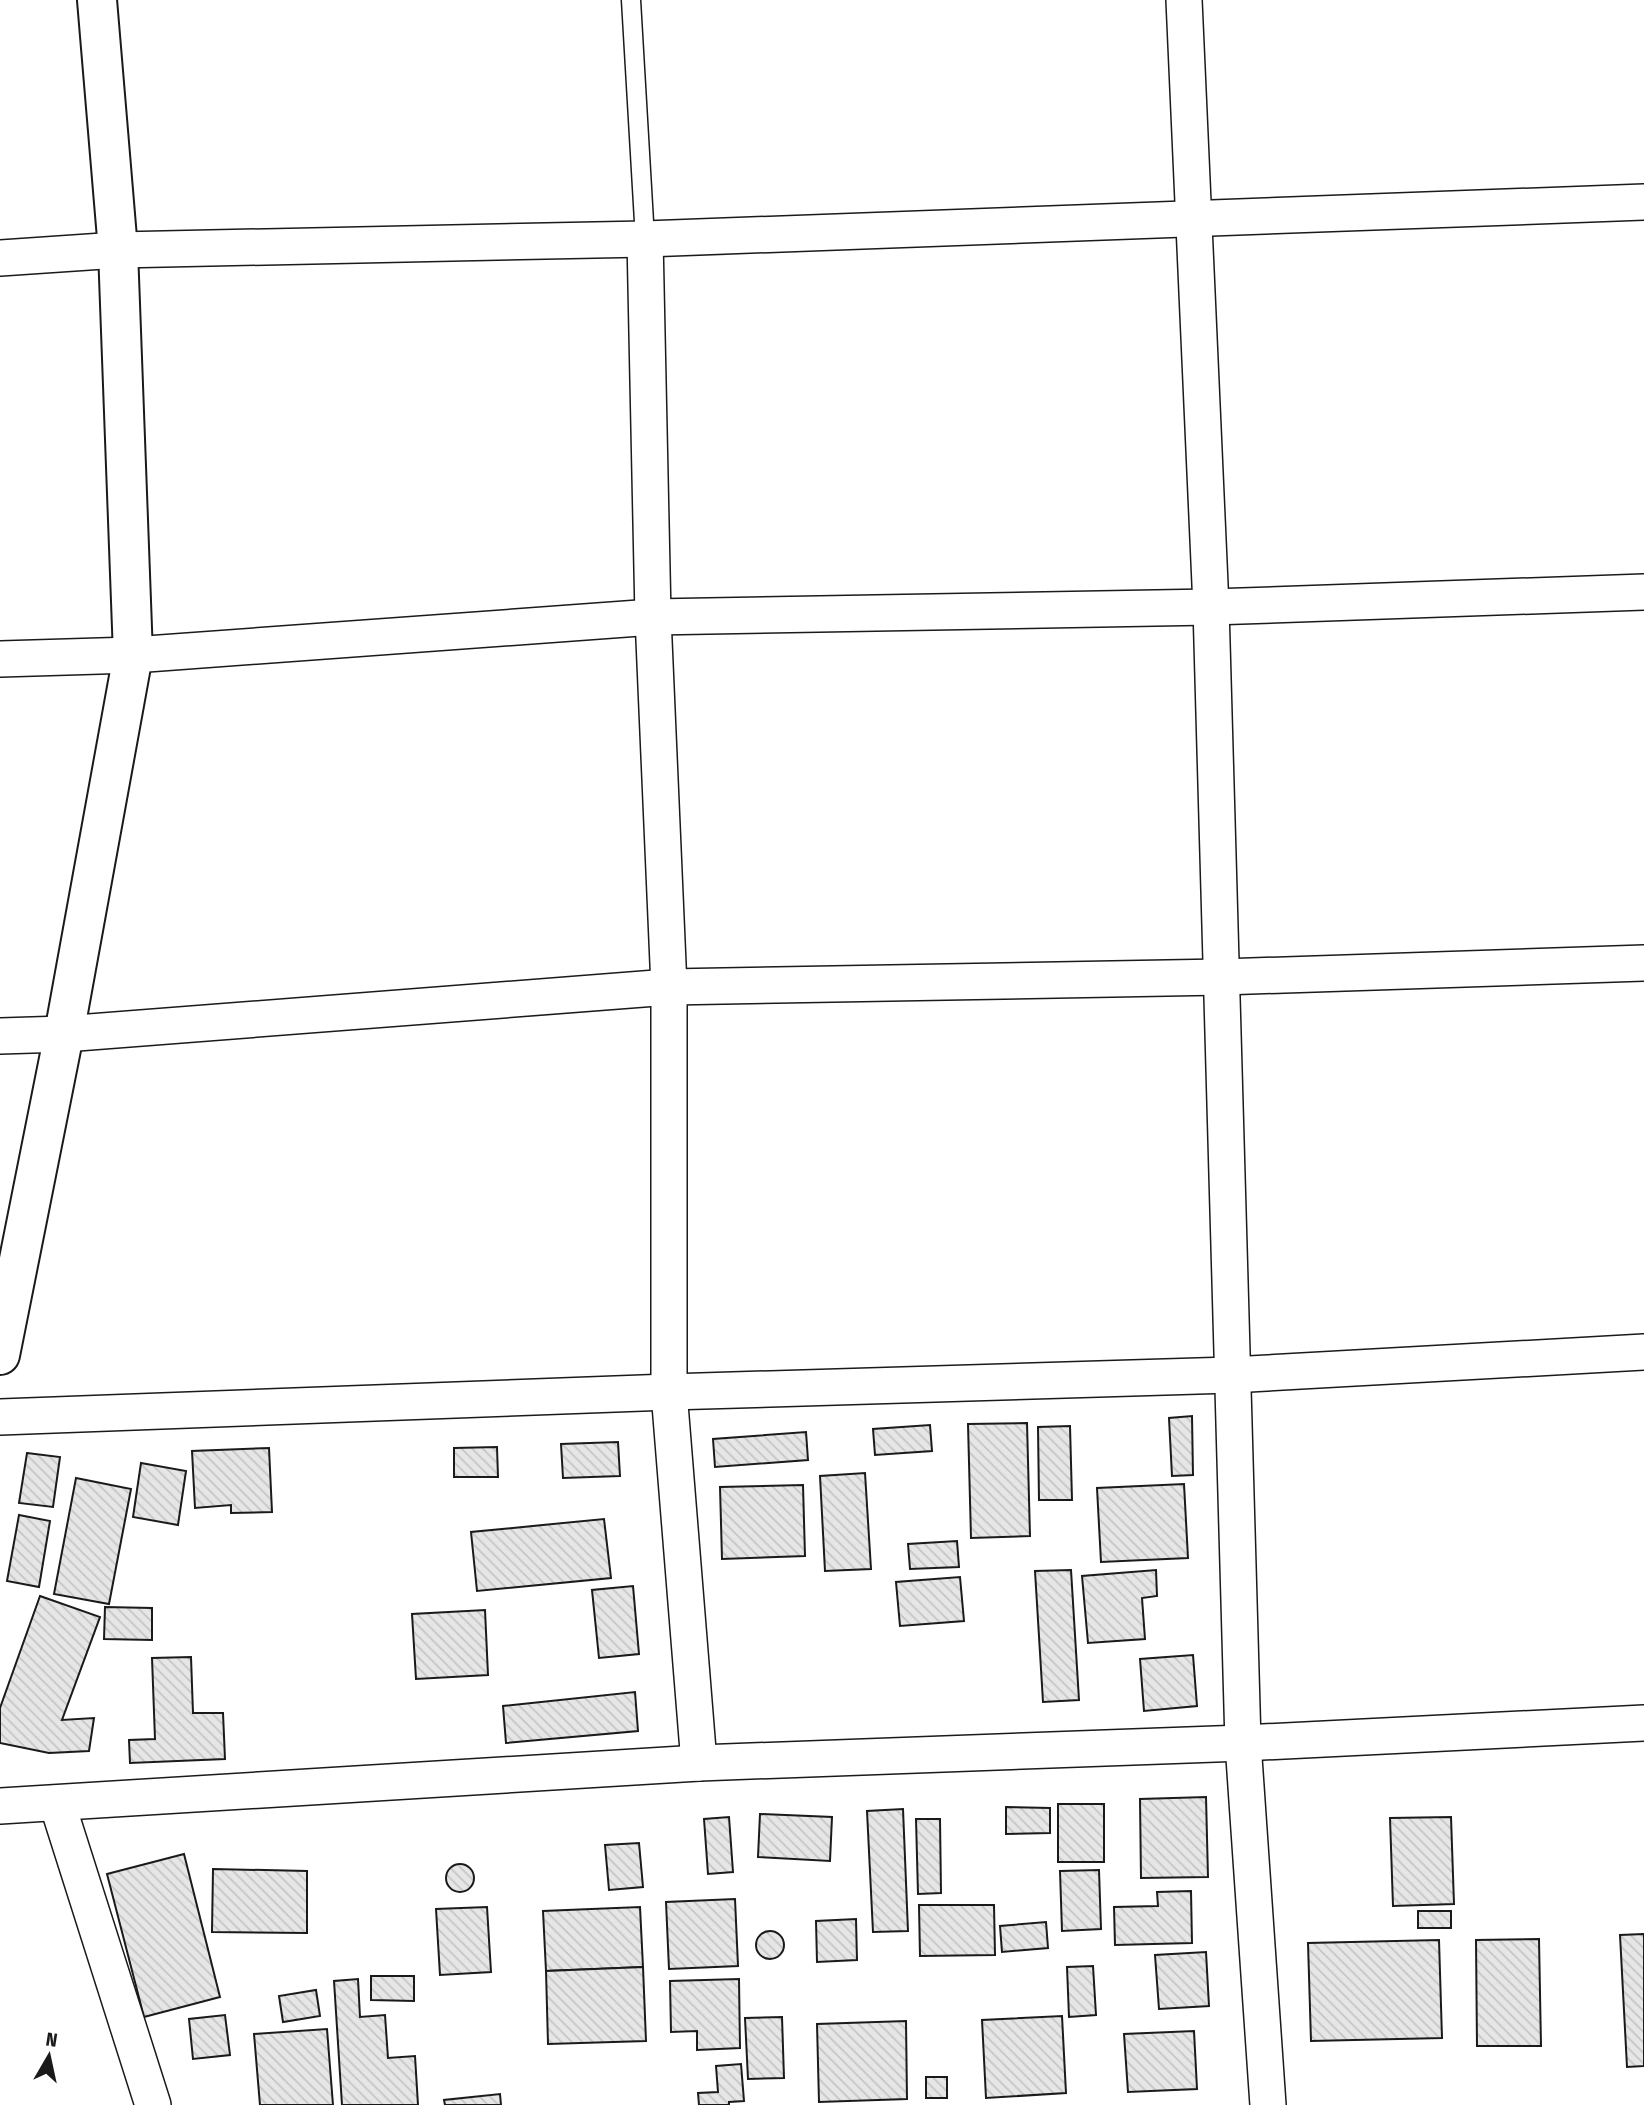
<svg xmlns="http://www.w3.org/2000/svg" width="1644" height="2105" font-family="'Fira Sans Condensed',sans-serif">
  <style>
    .building { fill: url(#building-back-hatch); stroke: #1a1a1a; stroke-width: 2 }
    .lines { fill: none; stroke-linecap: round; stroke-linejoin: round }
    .lane-casing { stroke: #1a1a1a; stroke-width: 21 }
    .street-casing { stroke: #1a1a1a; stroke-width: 38 }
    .secondary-casing { stroke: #1a1a1a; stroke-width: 42 }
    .lane { stroke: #fff; stroke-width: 18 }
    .street { stroke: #fff; stroke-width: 35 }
    .secondary { stroke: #fff; stroke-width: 38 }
  </style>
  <defs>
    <pattern id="building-back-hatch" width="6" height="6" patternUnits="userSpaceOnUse" patternTransform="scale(1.75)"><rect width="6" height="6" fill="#e6e6e6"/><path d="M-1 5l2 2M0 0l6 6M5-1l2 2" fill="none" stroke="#c5c5c5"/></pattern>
  </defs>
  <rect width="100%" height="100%" fill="#fff"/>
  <g class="building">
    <polygon points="1192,1416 1193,1475 1172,1476 1169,1418"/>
    <polygon points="1027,1423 1030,1536 971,1538 968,1424"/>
    <polygon points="930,1425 932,1451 875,1455 873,1429"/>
    <polygon points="1070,1426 1072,1500 1039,1500 1038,1427"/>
    <polygon points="806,1432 808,1460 715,1467 713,1439"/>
    <polygon points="618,1442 620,1476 563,1478 561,1444"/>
    <polygon points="497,1447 498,1477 454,1477 454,1448"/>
    <polygon points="269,1448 272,1512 231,1513 231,1505 195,1508 192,1451"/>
    <polygon points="27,1453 60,1457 53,1507 19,1503"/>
    <polygon points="141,1463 186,1471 178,1525 133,1517"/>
    <polygon points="865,1473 871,1569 825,1571 820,1476"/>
    <polygon points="76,1478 131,1489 109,1604 54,1594"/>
    <polygon points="1184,1484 1188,1558 1101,1562 1097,1488"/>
    <polygon points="803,1485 805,1556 722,1559 720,1487"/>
    <polygon points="19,1515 50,1521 39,1587 7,1581"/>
    <polygon points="604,1519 611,1578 477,1591 471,1532"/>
    <polygon points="957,1541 959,1567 910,1569 908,1544"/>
    <polygon points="1071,1570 1079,1700 1043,1702 1035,1571"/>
    <polygon points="1156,1570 1157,1596 1142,1598 1145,1639 1088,1643 1082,1576"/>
    <polygon points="960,1577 964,1621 900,1626 896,1582"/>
    <polygon points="633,1586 639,1654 599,1658 592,1590"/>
    <polygon points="40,1596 100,1617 62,1720 94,1718 89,1751 49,1753 0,1743 0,1708"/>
    <polygon points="105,1607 152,1608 152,1640 104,1639"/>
    <polygon points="485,1610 488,1675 416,1679 412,1614"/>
    <polygon points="1193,1655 1197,1706 1144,1711 1140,1659"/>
    <polygon points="191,1657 193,1713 223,1713 225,1759 130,1763 129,1740 155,1739 152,1658"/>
    <polygon points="635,1692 638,1731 506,1743 503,1706"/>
    <polygon points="1206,1797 1208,1877 1141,1878 1140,1799"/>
    <rect x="1058" y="1804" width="46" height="58"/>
    <polygon points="1006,1807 1050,1808 1050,1833 1006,1834"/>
    <polygon points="903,1809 908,1931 873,1932 867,1811"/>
    <polygon points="760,1814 832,1817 830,1861 758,1857"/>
    <polygon points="729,1817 733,1872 708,1874 704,1819"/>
    <polygon points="1451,1817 1454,1904 1393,1906 1390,1818"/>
    <polygon points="916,1819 940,1819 941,1893 918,1894"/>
    <polygon points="639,1843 643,1887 609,1890 605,1845"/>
    <polygon points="184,1854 220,1997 144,2017 107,1874"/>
    <circle cx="460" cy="1878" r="14"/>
    <polygon points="213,1869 307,1871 307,1933 212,1932"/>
    <polygon points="1099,1870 1101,1929 1062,1931 1060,1871"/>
    <polygon points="1191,1891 1192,1943 1115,1945 1114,1907 1158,1906 1157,1892"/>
    <polygon points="735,1899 738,1966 669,1969 666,1902"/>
    <polygon points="919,1905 994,1905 995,1955 920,1956"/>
    <polygon points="487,1907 491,1972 440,1975 436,1909"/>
    <polygon points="640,1907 643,1967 546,1971 543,1911"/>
    <rect x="1418" y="1911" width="33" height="17"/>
    <polygon points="856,1919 857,1960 817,1962 816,1921"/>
    <polygon points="1046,1922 1048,1948 1002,1952 1000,1926"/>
    <circle cx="770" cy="1945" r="14"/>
    <polygon points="1644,1934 1644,2066 1627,2067 1620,1935"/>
    <polygon points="1539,1939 1541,2046 1477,2046 1476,1940"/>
    <polygon points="1439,1940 1442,2038 1311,2041 1308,1943"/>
    <polygon points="1206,1952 1209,2006 1159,2009 1155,1955"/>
    <polygon points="1093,1966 1096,2015 1069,2017 1067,1967"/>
    <polygon points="643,1967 646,2041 548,2044 546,1971"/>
    <polygon points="371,1976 414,1976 414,2001 371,2000"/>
    <polygon points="358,1979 360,2017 385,2015 388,2058 415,2056 418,2105 342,2105 334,1981"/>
    <polygon points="739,1979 740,2048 697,2050 697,2031 671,2032 670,1981"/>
    <polygon points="316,1990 320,2016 283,2022 279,1996"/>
    <polygon points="225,2015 230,2055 193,2059 189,2019"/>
    <polygon points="1062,2016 1066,2093 986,2098 982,2020"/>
    <polygon points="782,2017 784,2078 748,2079 745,2018"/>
    <polygon points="906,2021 907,2099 819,2102 817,2024"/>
    <polygon points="327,2029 333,2105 260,2105 254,2034"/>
    <polygon points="1194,2031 1197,2089 1128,2092 1124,2034"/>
    <polygon points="741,2064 744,2101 729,2102 729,2105 699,2105 698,2093 718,2092 716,2066"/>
    <rect x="926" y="2077" width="21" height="21"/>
    <polygon points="500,2094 501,2105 445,2105 444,2100"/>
  </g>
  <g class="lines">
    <g class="lane-casing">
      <polyline id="lane" points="631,0 645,239"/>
    </g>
    <g class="street-casing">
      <g id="street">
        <polyline points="1184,0 1211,607 1243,1743 1268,2105"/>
        <polyline points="645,239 653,617 669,987 669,1392 699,1763"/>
        <polyline points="0,258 118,250 645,239 1644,202"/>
        <polyline points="0,659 133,655 653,617 1211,607 1644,592"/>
        <polyline points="0,1036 64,1034 669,987 1222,977 1644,963"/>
        <polyline points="0,1417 669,1392 1231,1375 1644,1352"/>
        <polyline points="57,1803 153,2105"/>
        <polyline points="0,1806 699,1763 1243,1743 1644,1723"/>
      </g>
    </g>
    <g class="secondary-casing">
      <polyline id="secondary" points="0,1355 64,1034 133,655 118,250 97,0"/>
    </g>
    <use href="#lane" class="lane"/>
    <use href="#street" class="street"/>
    <use href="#secondary" class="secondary"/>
  </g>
  <g transform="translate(49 2056) rotate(9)" stroke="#ffffff" stroke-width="5" paint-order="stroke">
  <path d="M0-5L12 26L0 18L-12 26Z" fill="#1a1a1a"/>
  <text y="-10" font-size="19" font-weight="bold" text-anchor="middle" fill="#1a1a1a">N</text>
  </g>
</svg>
